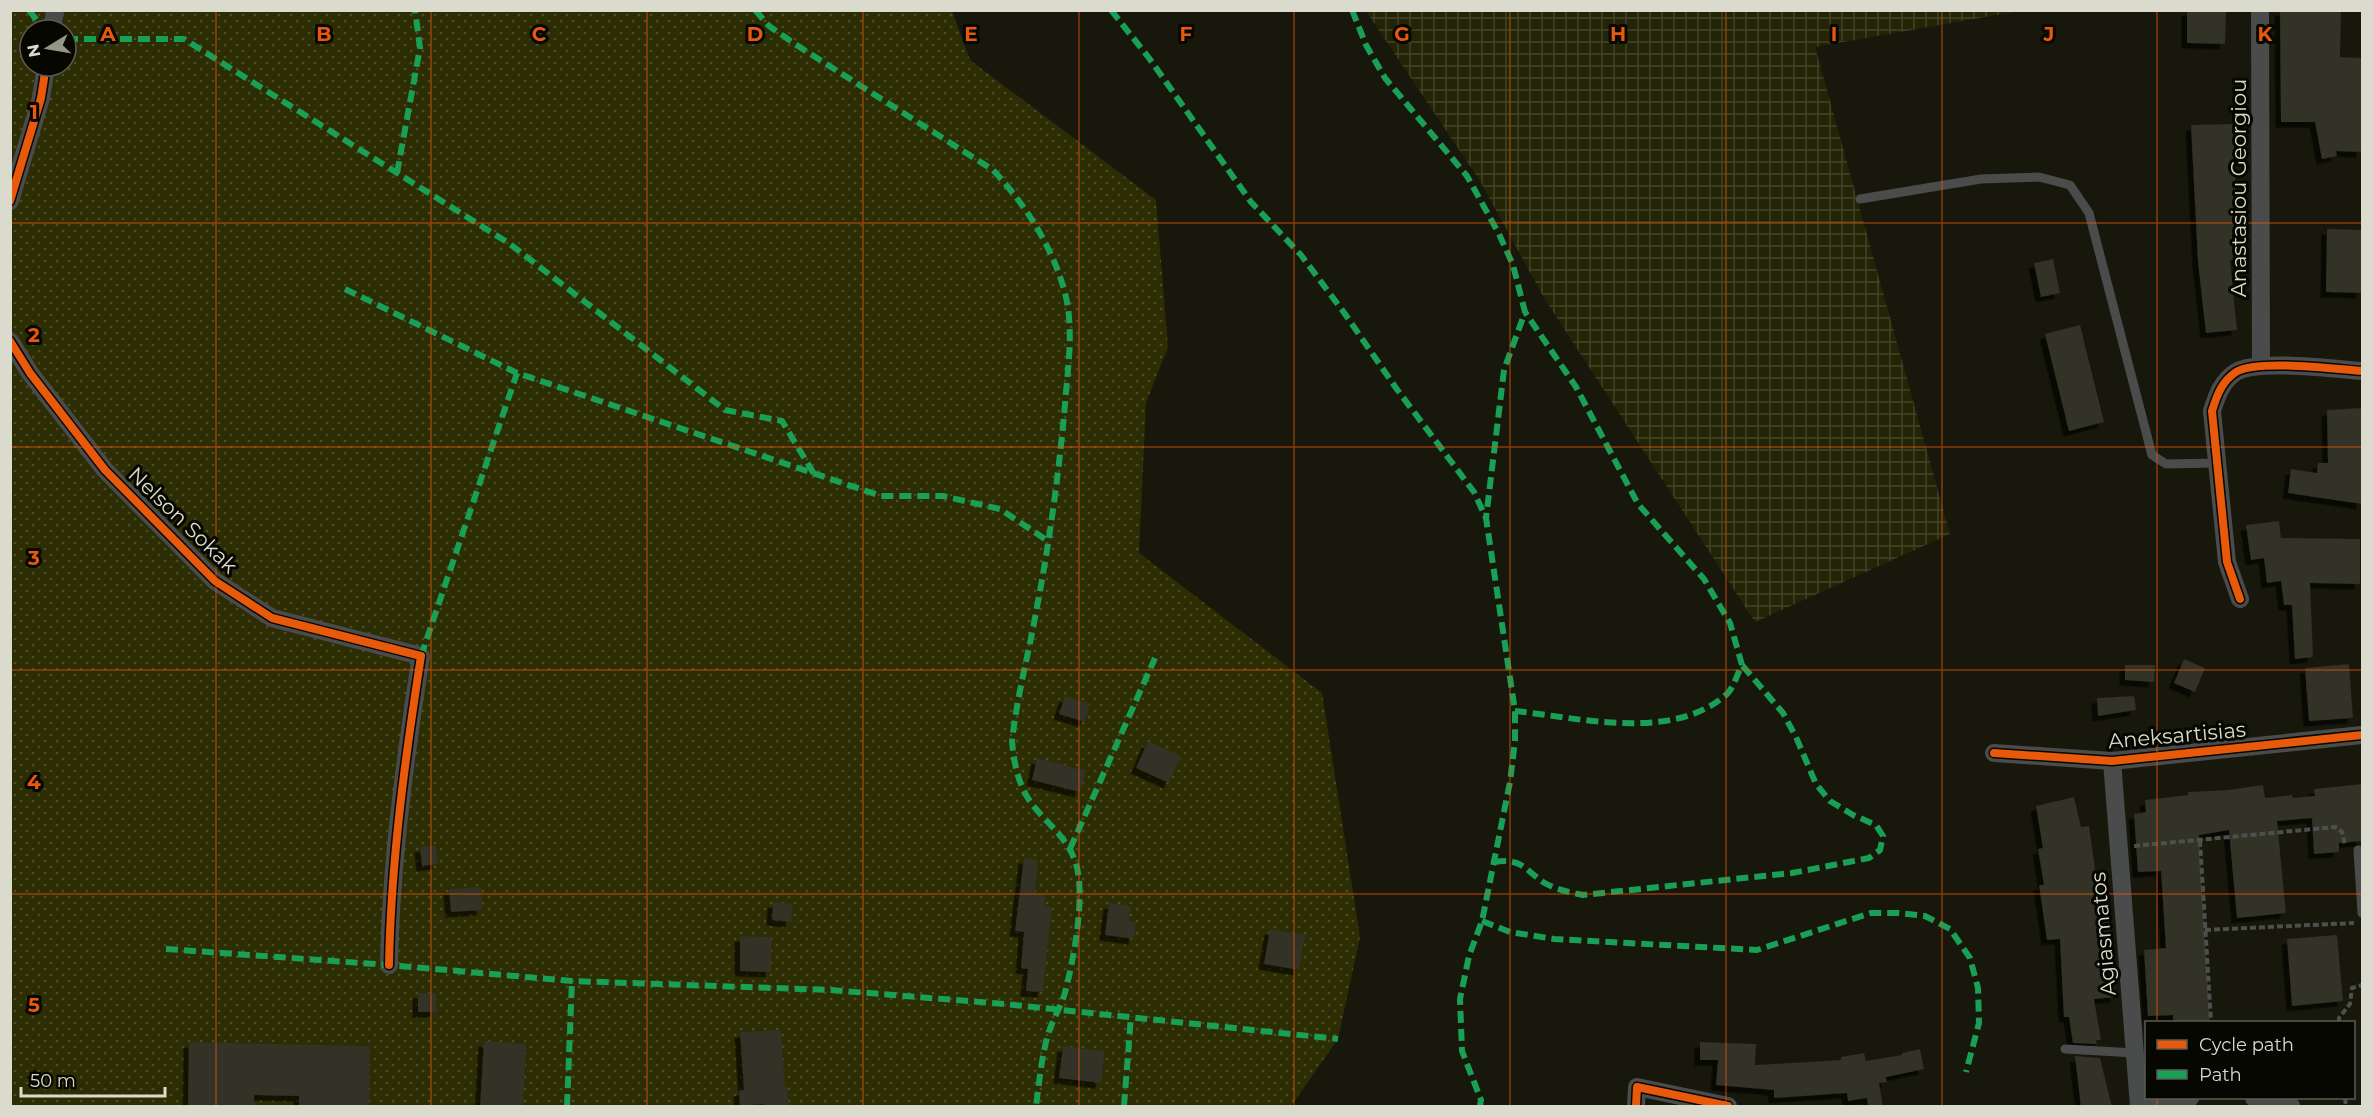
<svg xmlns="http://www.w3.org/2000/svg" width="2373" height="1117" font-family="Montserrat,sans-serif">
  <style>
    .industrial { fill: url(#industrial-grid) }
    .grass { fill: url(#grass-dots); fill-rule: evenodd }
    .building { fill: #303025; filter: url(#shadow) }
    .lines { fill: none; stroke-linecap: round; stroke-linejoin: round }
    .path { stroke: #4d4f4c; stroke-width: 4; stroke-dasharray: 6 3; stroke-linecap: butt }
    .service { stroke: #4a4c4c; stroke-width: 9 }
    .minor { stroke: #4a4c4c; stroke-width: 18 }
    .quiet { stroke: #1a9f57; stroke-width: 6; stroke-dasharray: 12 6; stroke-linecap: butt }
    .cycleway-casing { stroke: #070701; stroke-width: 11 }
    .cycleway { stroke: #e8590c; stroke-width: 8 }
    .grid { fill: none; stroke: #e8590c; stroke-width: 1.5; stroke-opacity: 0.55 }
    .labels { text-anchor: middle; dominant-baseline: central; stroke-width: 6; stroke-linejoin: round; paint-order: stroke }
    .street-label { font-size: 21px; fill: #dadbcc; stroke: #070701 }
    .grid-label { font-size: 20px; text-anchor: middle; font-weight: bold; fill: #e8590c; stroke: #070701; stroke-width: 6; stroke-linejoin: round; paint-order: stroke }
  </style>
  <defs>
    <pattern id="industrial-grid" width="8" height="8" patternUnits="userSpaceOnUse" patternTransform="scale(1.5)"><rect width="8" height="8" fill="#232305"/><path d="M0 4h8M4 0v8" fill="none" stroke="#424228"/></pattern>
    <pattern id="grass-dots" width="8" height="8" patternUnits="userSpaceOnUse" patternTransform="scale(1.5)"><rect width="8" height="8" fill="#2d2d03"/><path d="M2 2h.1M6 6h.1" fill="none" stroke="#4b4b27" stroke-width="1.8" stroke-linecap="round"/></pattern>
    <filter id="shadow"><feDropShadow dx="-5.5" dy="5.5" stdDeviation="0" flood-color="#0009"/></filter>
  </defs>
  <rect width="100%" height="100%" fill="#17170b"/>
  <polygon class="industrial" points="1366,11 2019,11 1815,47 1950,534 1755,622 1544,298 1480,181"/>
  <path class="grass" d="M10 11H952L970 60 1156 200 1168 347 1146 403 1139 553 1322 693 1360 937 1338 1039 1291 1106H11ZM30 30H66V66H30Z"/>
  <g class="building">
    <polygon points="2187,10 2226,10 2225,44 2187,43"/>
    <polygon points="2280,10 2341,10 2340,57 2362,58 2362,152 2336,151 2337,156 2322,159 2315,122 2281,122"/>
    <polygon points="2234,124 2236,204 2241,204 2242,234 2232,234 2233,260 2230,260 2237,330 2206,333 2198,262 2191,125"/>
    <polygon points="2327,229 2362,230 2362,293 2326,292"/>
    <polygon points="2053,259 2060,293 2041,297 2034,263"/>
    <polygon points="2080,325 2104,422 2069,431 2045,334"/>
    <polygon points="2362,408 2362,504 2288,493 2291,469 2317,473 2318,463 2328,463 2327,410"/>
    <polygon points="2279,521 2281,538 2360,539 2360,584 2310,583 2313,657 2295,659 2292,605 2284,605 2281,581 2267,583 2264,558 2251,560 2246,525"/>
    <polygon points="2184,659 2205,668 2195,692 2174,683"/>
    <polygon points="2349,664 2353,718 2309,721 2305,668"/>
    <polygon points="2125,665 2155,665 2154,682 2125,680"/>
    <polygon points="1065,696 1090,704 1085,722 1059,714"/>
    <polygon points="2134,696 2136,710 2098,716 2097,698"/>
    <polygon points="1148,741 1181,756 1169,783 1136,768"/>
    <polygon points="1037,758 1086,771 1080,792 1032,780"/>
    <polygon points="2362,784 2362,841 2339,843 2339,852 2314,854 2312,818 2277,821 2286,913 2237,918 2229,830 2199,835 2210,1023 2173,1023 2173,1015 2148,1016 2144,950 2166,948 2161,871 2138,872 2134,814 2146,812 2145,800 2188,795 2188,792 2228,790 2263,785 2265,798 2292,795 2293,798 2315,796 2314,789"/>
    <polygon points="2074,797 2081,827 2089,826 2102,918 2108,917 2111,934 2100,935 2105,981 2114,981 2116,997 2094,999 2101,1040 2096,1040 2097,1044 2073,1043 2069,1017 2064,1017 2060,939 2047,940 2039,885 2044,885 2038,849 2043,848 2036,806"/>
    <polygon points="436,845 438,864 422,866 420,847"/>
    <polygon points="1024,858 1038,860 1035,893 1046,894 1044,906 1052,907 1043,992 1026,991 1028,969 1021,968 1024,932 1015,931"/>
    <polygon points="481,887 482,910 451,912 449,889"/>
    <polygon points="773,902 793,904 791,922 772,920"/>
    <polygon points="1109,903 1131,906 1129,921 1136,922 1134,939 1105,935"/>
    <polygon points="1270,929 1305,935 1299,970 1264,964"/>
    <polygon points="2337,935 2343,1001 2292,1006 2287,939"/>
    <polygon points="740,936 771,937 771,972 740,971"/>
    <rect x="418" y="993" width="18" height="19"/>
    <polygon points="781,1030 785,1087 787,1086 789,1107 764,1107 764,1104 740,1106 739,1091 744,1090 740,1032"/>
    <polygon points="484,1041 526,1044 523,1107 480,1107"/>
    <polygon points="189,1042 370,1046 369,1107 299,1107 299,1096 254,1095 254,1107 188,1107"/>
    <polygon points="1700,1042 1756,1044 1755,1065 1841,1060 1841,1057 1864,1053 1866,1061 1902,1055 1902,1053 1920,1049 1924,1069 1886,1077 1887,1082 1879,1083 1883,1107 1868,1107 1867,1098 1848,1101 1847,1093 1774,1098 1774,1090 1716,1085 1718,1060 1700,1060"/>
    <polygon points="1063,1046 1105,1051 1101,1083 1059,1078"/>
    <polygon points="2075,1056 2100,1058 2112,1107 2081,1107"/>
  </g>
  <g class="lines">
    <g class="path">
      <polyline points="2200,841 2211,1022"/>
      <polyline points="2134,846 2335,827 2342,832 2345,845"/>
      <polyline points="2205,930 2354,923"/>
      <polyline points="2339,1022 2339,1018 2350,1004 2352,988 2362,985"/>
      <polyline points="2345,1098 2346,1106"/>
    </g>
    <g class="service">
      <polyline points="1860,199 1981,179 2039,177 2070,185 2089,213 2152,455 2166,464 2217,463"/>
      <polyline points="2358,850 2362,913"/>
      <polyline points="2065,1049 2135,1053"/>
    </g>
    <g class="minor">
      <polyline points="2260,10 2261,365"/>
      <polyline points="52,30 55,10"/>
      <polyline points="10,201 41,98 46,66"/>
      <path d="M10 341 30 373 105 470 215 581 272 618 421 656C405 759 391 861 389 965"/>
      <path d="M2240 599 2227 562 2212 411C2217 395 2222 381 2236 372 2257 359 2335 369 2362 371"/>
      <polyline points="1994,753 2112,761 2362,735"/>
      <polyline points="2112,761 2139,1106"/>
      <polyline points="2254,1098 2291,1106"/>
      <polyline points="2139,1104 2190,1098"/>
      <polyline points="1636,1106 1637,1087 1728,1106"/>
    </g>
    <g class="quiet">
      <polyline points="29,10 44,30"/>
      <path d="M755 10 769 26 798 46 993 170C1024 203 1050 243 1063 286 1075 324 1068 365 1065 404 1059 472 1050 539 1037 607 1029 652 1017 696 1012 741 1014 765 1019 790 1036 809 1051 827 1069 840 1076 864 1086 896 1073 964 1064 996 1059 1010 1051 1023 1047 1038 1041 1061 1039 1084 1036 1106"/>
      <polyline points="1111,10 1149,58 1251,202 1301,255 1345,314 1396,388 1474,492 1486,518 1515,711 1515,741 1510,782 1482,921 1469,956 1460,999 1462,1051 1481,1100 1480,1106"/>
      <polyline points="1352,10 1366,45 1385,78 1467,176 1499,234 1513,265 1525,312 1504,370 1486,518"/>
      <polyline points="66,39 184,39 510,244 725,410 782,421 814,474"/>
      <polyline points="397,173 420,48 415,10"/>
      <polyline points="345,289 517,373 881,496 943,496 1000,509 1048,541"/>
      <polyline points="421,656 517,373"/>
      <path d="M1515 711C1580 718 1673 742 1727 694 1734 687 1737 674 1742 665L1730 623 1704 579 1638 504 1576 387 1525 312"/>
      <polyline points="1070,849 1155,658"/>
      <path d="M1494 862C1522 858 1523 868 1543 882 1556 890 1569 892 1583 895L1792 873 1869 858 1880 850 1883 836 1876 825 1853 815 1830 801 1816 784 1796 737 1783 713 1742 665"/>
      <polyline points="1482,921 1510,932 1554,939 1757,950 1871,913 1899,913 1925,916 1950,929 1970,958 1978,988 1979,1023 1966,1072"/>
      <polyline points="166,949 389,965 572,981 831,990 1005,1004 1338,1039"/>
      <polyline points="567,1106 572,981"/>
      <polyline points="1124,1106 1131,1016"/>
    </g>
    <g class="cycleway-casing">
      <g id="cycleway">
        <polyline points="10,201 41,98 46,66"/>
        <path d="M10 341 30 373 105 470 215 581 272 618 421 656C405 759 391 861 389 965"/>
        <path d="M2240 599 2227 562 2212 411C2217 395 2222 381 2236 372 2257 359 2335 369 2362 371"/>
        <polyline points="1994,753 2112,761 2362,735"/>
        <polyline points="1636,1106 1637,1087 1728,1106"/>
      </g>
    </g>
    <use href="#cycleway" class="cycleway"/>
  </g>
  <path class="grid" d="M216 10V1106M431 10V1106M647 10V1106M863 10V1106M1079 10V1106M1294 10V1106M1510 10V1106M1726 10V1106M1942 10V1106M2157 10V1022M10 223H2362M10 447H2362M10 670H2362M10 894H2362M2157 1098V1106"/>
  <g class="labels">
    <g class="street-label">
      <text transform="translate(2238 188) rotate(-90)">Anastasiou Georgiou</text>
      <text transform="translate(183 520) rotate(44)">Nelson Sokak</text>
      <text transform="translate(2177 735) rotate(-5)">Aneksartisias</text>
      <text transform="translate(2103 934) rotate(-95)">Agiasmatos</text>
    </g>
  </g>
  <g class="grid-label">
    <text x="108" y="41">A</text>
    <text x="324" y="41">B</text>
    <text x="539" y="41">C</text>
    <text x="755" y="41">D</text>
    <text x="971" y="41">E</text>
    <text x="1186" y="41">F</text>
    <text x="1402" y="41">G</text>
    <text x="1618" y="41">H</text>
    <text x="1834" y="41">I</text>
    <text x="2049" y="41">J</text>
    <text x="2265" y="41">K</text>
    <text x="34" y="119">1</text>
    <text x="34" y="342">2</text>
    <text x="34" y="565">3</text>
    <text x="34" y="789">4</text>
    <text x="34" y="1012">5</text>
  </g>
  <rect width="2373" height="1117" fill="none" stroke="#dadbcc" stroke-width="24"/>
  <rect x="2145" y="1021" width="210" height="78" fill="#070701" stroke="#5b5c52" stroke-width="1.5"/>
  <rect x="2157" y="1040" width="30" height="9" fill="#e8590c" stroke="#5b5c52" stroke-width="1.5"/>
  <text x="2199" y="1051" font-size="18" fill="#dadbcc">Cycle path</text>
  <rect x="2157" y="1070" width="30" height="9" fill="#1a9f57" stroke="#5b5c52" stroke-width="1.5"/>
  <text x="2199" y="1081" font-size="18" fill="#dadbcc">Path</text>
  <g transform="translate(48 48) rotate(259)"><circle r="28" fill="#070701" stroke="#5b5c52" stroke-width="1.5"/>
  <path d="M0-4.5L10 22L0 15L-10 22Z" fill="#969688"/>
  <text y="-9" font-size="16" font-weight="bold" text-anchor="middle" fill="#dadbcc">N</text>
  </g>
  <path d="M21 1087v9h144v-9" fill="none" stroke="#dadbcc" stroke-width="3"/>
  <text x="30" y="1087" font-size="18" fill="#dadbcc" stroke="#070701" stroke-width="4.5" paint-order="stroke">50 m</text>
</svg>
